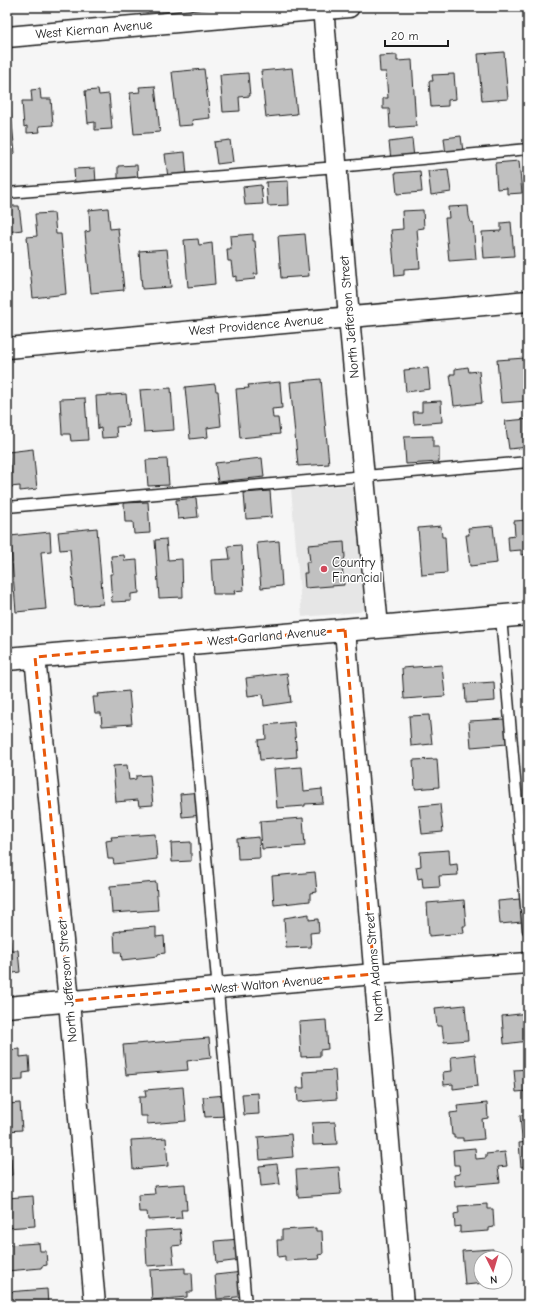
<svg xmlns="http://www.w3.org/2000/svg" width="535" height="1312" font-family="'Comic Neue',sans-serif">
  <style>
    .built { fill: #e6e6e6 }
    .building { fill: #c0c0c0; stroke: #1c1c1c }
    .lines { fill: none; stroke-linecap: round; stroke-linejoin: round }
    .lane-casing { stroke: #1c1c1c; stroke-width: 13 }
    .street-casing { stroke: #1c1c1c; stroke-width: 23 }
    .secondary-casing { stroke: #1c1c1c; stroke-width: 25 }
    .lane { stroke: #fff; stroke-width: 10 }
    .street { stroke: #fff; stroke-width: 20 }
    .secondary { stroke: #fff; stroke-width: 22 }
    .marked { fill: none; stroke: #e8590c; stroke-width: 3; stroke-dasharray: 8 5; stroke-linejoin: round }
    .poi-dot { fill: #d1495b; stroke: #fff; stroke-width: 1.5 }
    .labels { text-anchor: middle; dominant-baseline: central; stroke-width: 3; stroke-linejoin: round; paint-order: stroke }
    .street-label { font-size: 13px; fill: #1c1c1c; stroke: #fff }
    .poi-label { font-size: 13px; fill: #1c1c1c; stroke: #fff; text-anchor: start }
  </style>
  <rect width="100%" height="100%" fill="#f6f6f6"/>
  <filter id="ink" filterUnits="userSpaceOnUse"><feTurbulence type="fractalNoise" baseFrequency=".025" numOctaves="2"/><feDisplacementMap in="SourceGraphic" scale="8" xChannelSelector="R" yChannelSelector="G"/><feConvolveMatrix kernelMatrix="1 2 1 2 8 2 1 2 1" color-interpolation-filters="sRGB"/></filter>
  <g filter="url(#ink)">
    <polygon class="built" points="357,485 367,604 365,608 360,612 302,617 291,489"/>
    <g class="building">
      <polygon points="504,52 508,99 482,101 478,54"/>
      <polygon points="397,55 397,61 412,60 416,126 390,128 389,109 383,109 383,98 388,98 386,72 380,72 379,56"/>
      <polygon points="528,58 528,85 526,86 523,59"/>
      <polygon points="292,68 297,114 266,117 261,71"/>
      <polygon points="204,69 210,118 192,120 193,125 178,126 172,72"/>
      <polygon points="248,73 250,96 239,97 240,111 223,112 220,75"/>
      <polygon points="454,74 456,99 448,100 448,106 431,107 429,81 433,81 432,75"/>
      <polygon points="155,86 160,132 134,134 130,93 140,92 139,87"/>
      <polygon points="40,89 41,99 51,99 53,125 39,126 40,132 27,133 27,126 24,127 22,101 32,101 31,90"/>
      <polygon points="98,90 99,95 109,94 112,129 95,130 95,122 88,123 85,91"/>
      <polygon points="7,95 9,95 15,153 7,154"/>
      <polygon points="461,136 463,152 446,155 444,138"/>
      <polygon points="412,139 414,158 391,160 389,142"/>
      <polygon points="230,140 233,162 217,164 214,142"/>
      <polygon points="185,152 187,176 168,178 165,154"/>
      <polygon points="519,161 522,193 507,194 507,188 497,189 495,163"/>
      <polygon points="137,165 138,181 118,183 118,166"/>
      <polygon points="95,168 96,183 75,184 74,169"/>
      <polygon points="448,169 451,192 431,195 428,171"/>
      <polygon points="420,171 422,192 397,194 395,173"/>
      <polygon points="288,181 289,205 268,206 266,182"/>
      <polygon points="261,185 263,204 245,205 243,187"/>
      <polygon points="8,206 19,206 22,230 7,232"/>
      <polygon points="468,206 469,216 471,223 473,222 476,259 449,261 445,218 449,218 448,207"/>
      <polygon points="108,208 110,229 118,228 124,290 91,293 85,232 90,231 89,210"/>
      <polygon points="423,210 424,228 417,229 420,268 404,269 404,275 395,276 391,230 403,229 402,211"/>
      <polygon points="54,213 56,234 61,234 66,294 33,298 27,237 37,236 35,214"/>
      <polygon points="511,222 514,256 484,258 482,232 501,231 501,223"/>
      <polygon points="253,234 253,241 255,241 258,274 254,274 255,279 236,281 236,276 233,277 231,261 228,261 227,249 231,249 230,236"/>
      <polygon points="305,234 309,276 281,278 278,236"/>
      <polygon points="198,239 199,245 212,243 215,284 188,287 184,240"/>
      <polygon points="167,249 171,287 142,289 139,251"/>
      <polygon points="525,358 528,401 501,403 497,360"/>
      <polygon points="468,367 469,372 479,371 482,403 454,406 450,374 455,374 455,369"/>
      <polygon points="428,368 430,389 406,392 404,370"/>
      <polygon points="321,379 329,464 298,466 290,382"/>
      <polygon points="280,382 282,408 272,409 273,418 278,418 280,434 240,438 236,389 249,388 248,385"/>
      <polygon points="215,384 216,391 218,391 221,426 207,428 208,437 190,439 185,387"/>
      <polygon points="171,388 174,430 144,432 140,390"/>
      <polygon points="126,394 129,426 116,427 117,437 102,438 101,428 98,429 96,396"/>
      <polygon points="85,398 88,440 71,441 70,434 62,434 60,399"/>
      <polygon points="441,401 442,422 414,424 413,412 422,412 422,402"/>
      <polygon points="528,419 528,447 509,449 505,421"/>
      <polygon points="433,436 433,447 439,447 439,462 406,464 404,437"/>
      <polygon points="33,449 37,489 20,491 20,486 10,487 8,474 11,474 8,452"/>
      <polygon points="262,458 264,477 218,482 215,463"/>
      <polygon points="167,459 169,485 148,486 146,460"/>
      <polygon points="270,491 272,517 246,519 244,493"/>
      <polygon points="196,498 198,517 178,519 176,500"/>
      <polygon points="148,502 150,533 134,534 133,522 125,522 124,503"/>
      <polygon points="527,520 528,554 521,555 521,550 509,551 508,537 515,536 514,521"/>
      <polygon points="441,526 442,537 445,537 447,573 422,575 418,528"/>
      <polygon points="493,526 497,563 470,566 466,535 469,535 468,528"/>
      <polygon points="97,528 103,604 75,606 70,549 60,550 58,532"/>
      <polygon points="50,532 51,551 41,552 46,609 16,612 10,536"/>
      <polygon points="166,539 168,560 182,559 183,597 159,598 155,540"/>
      <polygon points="279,541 282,586 261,588 257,543"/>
      <polygon points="344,542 345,557 342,565 344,585 305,588 304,573 307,573 306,562 310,562 308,545"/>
      <polygon points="241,545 244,590 234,591 235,594 213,594 211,560 230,559 228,546"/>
      <polygon points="124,555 125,561 137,560 139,593 131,594 131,601 112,602 110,574 113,574 111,556"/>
      <polygon points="442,665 445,696 404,699 402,668"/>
      <polygon points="287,673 291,702 264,706 263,694 248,696 246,678"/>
      <polygon points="494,682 495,701 466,703 465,684"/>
      <polygon points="129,691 132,724 102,726 101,713 95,713 93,697 99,697 98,694"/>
      <polygon points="429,715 432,744 411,746 409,716"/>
      <polygon points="505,719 507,744 471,747 469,721"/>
      <polygon points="294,722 297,757 260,760 258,740 266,739 265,725"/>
      <polygon points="437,759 439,787 415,789 413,760"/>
      <polygon points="127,765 129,780 136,779 136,776 150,775 153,805 139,806 138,800 116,802 113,766"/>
      <polygon points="302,767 304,791 322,789 323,803 305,804 305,806 277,808 274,769"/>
      <polygon points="200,792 202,815 182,817 180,794"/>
      <polygon points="440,804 443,832 422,834 419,806"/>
      <polygon points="303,818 305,846 262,849 260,821"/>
      <polygon points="155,834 157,859 114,864 113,859 108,859 106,841 112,840 111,837"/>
      <polygon points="259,837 260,858 238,859 237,839"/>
      <polygon points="191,842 191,861 172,862 171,843"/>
      <polygon points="449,850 450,865 457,864 458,875 439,876 440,887 423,888 422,878 418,879 416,867 421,866 420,852"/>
      <polygon points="315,872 317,892 310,893 310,901 274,905 272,876"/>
      <polygon points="156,882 158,910 112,913 110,886"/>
      <polygon points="520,899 522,922 500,924 498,901"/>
      <polygon points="464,900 466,926 463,926 464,933 429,936 427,903"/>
      <polygon points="309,914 309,920 318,919 319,932 310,933 311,947 286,948 284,918"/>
      <polygon points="156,927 156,937 164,936 165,953 158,954 158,956 122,960 121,952 115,952 114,932 121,931 121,930"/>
      <polygon points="7,941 10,941 11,950 18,950 20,972 7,974"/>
      <polygon points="465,1005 468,1040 444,1042 442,1026 437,1026 435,1008"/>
      <polygon points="528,1013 528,1041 504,1044 502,1016"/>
      <polygon points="326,1020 328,1049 320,1050 320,1056 301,1057 299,1022"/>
      <polygon points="209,1038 211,1058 187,1061 188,1070 126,1075 123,1045"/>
      <polygon points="20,1049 20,1057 29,1056 30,1072 23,1073 23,1080 7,1081 7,1050"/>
      <polygon points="475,1054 478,1086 453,1089 453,1084 444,1085 443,1072 452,1071 451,1057"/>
      <polygon points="528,1069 528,1091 516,1092 514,1070"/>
      <polygon points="335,1070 337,1099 298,1102 297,1088 304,1088 303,1072"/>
      <polygon points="183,1087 186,1121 147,1124 147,1116 140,1116 139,1097 146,1097 145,1090"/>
      <polygon points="258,1093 259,1114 244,1115 242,1094"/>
      <polygon points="226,1095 228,1116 205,1117 203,1097"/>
      <polygon points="20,1103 22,1130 7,1131 7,1104"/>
      <polygon points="487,1103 488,1118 482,1119 484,1139 463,1141 463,1138 454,1138 454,1135 452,1135 450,1113 458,1112 457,1106"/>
      <polygon points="520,1115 528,1115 528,1138 522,1139"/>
      <polygon points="335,1122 337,1144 313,1145 312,1123"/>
      <polygon points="291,1134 293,1157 260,1160 258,1137"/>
      <polygon points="166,1138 168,1166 133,1169 131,1140"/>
      <polygon points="528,1142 528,1166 521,1167 519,1143"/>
      <polygon points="475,1148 476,1159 486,1158 486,1154 505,1152 507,1166 498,1167 500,1182 455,1186 454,1175 460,1174 459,1165 454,1165 453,1150"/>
      <polygon points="7,1158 11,1158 12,1175 7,1176"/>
      <polygon points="277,1164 280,1184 261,1186 259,1166"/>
      <polygon points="339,1167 341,1194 298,1197 296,1170"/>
      <polygon points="185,1184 187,1210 181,1210 182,1218 148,1220 147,1212 139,1212 138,1195 155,1194 154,1186"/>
      <polygon points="33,1196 35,1226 7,1228 7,1198"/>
      <polygon points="487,1204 487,1209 493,1209 494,1227 489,1228 489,1231 460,1233 460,1226 455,1227 454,1214 459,1213 458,1206"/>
      <polygon points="316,1228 316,1231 322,1231 323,1254 318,1255 319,1259 285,1261 285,1256 278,1257 277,1240 282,1240 282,1230"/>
      <polygon points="180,1229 182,1245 172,1246 174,1264 147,1266 145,1231"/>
      <polygon points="240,1239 241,1260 217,1263 215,1241"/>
      <polygon points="39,1243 40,1251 46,1251 47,1265 42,1266 41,1268 7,1271 7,1245"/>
      <polygon points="493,1249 494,1258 481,1258 481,1282 485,1283 465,1285 462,1251"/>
      <polygon points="185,1268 185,1273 192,1273 193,1292 187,1292 187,1297 152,1300 150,1270"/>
      <polygon points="243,1272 246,1296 217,1299 215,1275"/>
      <polygon points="47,1289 48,1305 7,1305 7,1292"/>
    </g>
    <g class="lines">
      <g class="lane-casing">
        <g id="lane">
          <polyline points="7,193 337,167 528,149"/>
          <polyline points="7,507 528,462"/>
          <polyline points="501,617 528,930"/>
          <polyline points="187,643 246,1305"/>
        </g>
      </g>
      <g class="street-casing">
        <g id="street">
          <polyline points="323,7 349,317 378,627"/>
          <polyline points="7,37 349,7"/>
          <polyline points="7,348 528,301"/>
          <polyline points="345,630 403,1305"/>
          <polyline points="35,657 69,1001 95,1305"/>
          <polyline points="7,1007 374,974 528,963"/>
        </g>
      </g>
      <g class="secondary-casing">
        <polyline id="secondary" points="7,659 528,614"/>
      </g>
      <use href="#lane" class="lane"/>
      <use href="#street" class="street"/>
      <use href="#secondary" class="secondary"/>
    </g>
  </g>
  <path class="marked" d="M345 630 374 974 69 1001 35 657Z"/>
  <circle class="poi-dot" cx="324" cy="569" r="4"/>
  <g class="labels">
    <g class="street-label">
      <text transform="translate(94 29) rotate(-5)">West Kiernan Avenue</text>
      <text transform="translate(349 317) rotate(-95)">North Jefferson Street</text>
      <text transform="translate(256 325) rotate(-5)">West Providence Avenue</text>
      <text transform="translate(267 636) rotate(-5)">West Garland Avenue</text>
      <text transform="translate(374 967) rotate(-95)">North Adams Street</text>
      <text transform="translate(67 981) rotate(-95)">North Jefferson Street</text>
      <text transform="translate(267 984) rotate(-5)">West Walton Avenue</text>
    </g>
    <g class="poi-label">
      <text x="332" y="562">Country<tspan x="332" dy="15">Financial</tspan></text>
    </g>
  </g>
  <rect width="535" height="1312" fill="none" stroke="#fff" stroke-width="24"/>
  <rect x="12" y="12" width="511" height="1288" fill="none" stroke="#1c1c1c" stroke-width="1.5" filter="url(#ink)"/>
  <g transform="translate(493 1270) rotate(175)"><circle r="19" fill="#ffffff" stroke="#a4a4a4"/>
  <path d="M0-3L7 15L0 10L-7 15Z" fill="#d1495b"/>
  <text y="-6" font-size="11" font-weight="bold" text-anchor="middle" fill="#1c1c1c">N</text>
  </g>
  <path d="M385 40v6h63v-6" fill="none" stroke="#1c1c1c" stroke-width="2"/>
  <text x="391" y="40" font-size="12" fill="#1c1c1c" stroke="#ffffff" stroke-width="3" paint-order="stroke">20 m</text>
</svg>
